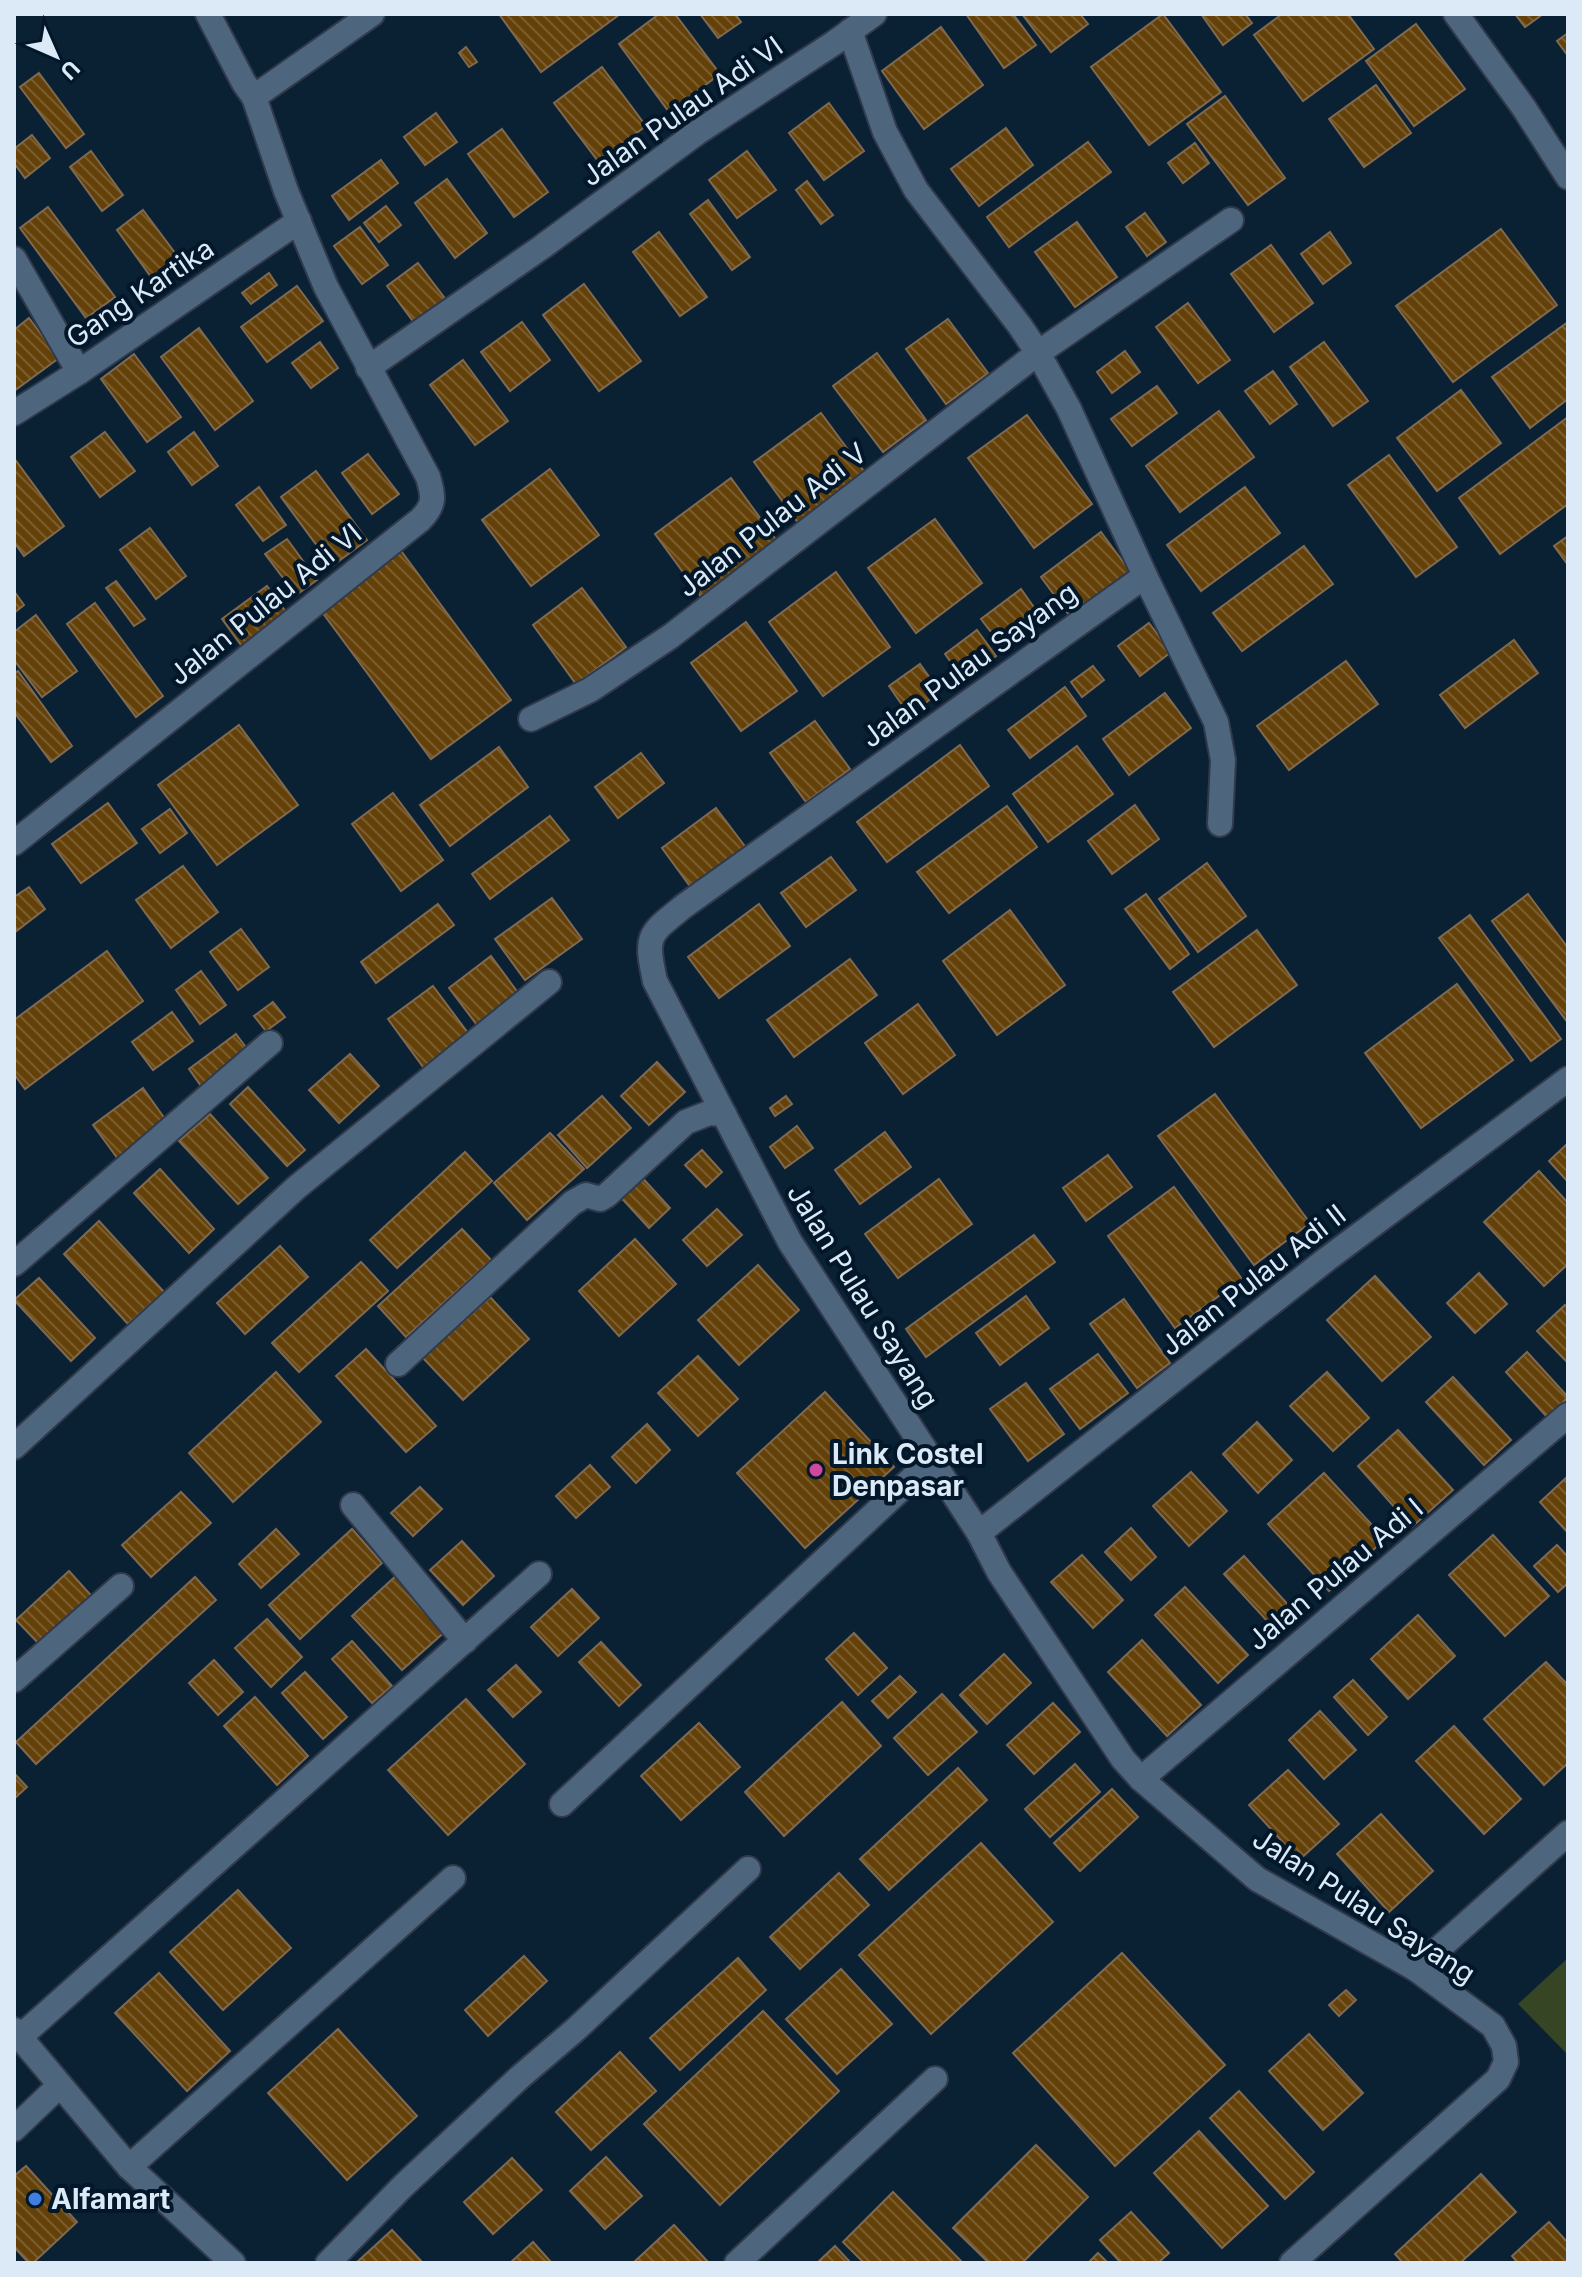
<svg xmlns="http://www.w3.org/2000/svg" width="1582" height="2277" font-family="Inter,sans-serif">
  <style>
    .park { fill: #364524 }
    .building { fill: url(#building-back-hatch); stroke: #7f6950; stroke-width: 2 }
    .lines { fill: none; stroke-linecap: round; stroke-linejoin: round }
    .minor-casing { stroke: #303a4c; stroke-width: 28 }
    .minor { stroke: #4e667d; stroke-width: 24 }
    .hotel-dot { fill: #d1479c; stroke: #021729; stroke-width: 3 }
    .shop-dot { fill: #3f7fe0; stroke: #021729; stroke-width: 3 }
    .labels { text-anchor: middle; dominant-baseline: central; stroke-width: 8; stroke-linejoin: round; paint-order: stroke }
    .street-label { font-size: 28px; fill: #dceaf8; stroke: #021729 }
    .poi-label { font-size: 28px; font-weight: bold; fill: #dceaf8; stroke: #021729; text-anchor: start }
  </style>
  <defs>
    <pattern id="building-back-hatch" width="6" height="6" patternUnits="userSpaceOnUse" patternTransform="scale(2)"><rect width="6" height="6" fill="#644109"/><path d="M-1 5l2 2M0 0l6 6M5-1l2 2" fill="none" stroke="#7a5d2e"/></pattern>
  </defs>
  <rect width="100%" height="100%" fill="#0a2134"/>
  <polygon class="park" points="1568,1958 1568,2055 1518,2004"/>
  <g class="building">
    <polygon points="499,14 618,14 619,15 541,72"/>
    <polygon points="659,14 675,14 720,74 669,112 619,44"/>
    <polygon points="700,14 735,14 741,22 718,38"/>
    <polygon points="966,14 1013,14 1036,45 1004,68"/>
    <polygon points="1022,14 1080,14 1088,24 1051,52"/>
    <polygon points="1163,14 1221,92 1149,145 1091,67"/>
    <polygon points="1201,14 1245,14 1252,23 1223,45"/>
    <polygon points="1282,14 1348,14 1374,49 1303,101 1254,35"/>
    <polygon points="1515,14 1543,14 1525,27"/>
    <polygon points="1416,24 1465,89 1414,126 1366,61"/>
    <polygon points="941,27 983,85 924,129 882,71"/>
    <polygon points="1568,33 1568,56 1557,41"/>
    <polygon points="466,47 477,62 469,67 459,53"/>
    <polygon points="602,67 646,126 598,161 554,103"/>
    <polygon points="39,73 84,134 66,148 20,87"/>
    <polygon points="1376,85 1411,133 1364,167 1329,119"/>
    <polygon points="1225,96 1285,178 1248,205 1187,124"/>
    <polygon points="829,103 864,151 824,180 789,133"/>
    <polygon points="436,113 457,142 425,165 404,137"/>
    <polygon points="1006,128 1033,165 979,206 951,169"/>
    <polygon points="502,129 548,192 514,217 468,154"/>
    <polygon points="32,135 50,158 25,178 14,163 14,149"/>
    <polygon points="1088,142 1111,172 1009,247 987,217"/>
    <polygon points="1195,143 1209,163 1183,183 1168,163"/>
    <polygon points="91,151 123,195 102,211 70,167"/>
    <polygon points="747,151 776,190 737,218 709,180"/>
    <polygon points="381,160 398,183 349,220 332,196"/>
    <polygon points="447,179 487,233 455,258 415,203"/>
    <polygon points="807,181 833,215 821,224 796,190"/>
    <polygon points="708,200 750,257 732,270 690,214"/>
    <polygon points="386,206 401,225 379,242 364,223"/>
    <polygon points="48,207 115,297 86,318 20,228"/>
    <polygon points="143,210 181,261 154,281 117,230"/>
    <polygon points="1145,213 1166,242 1147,256 1126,227"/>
    <polygon points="1077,222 1117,277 1075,307 1035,252"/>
    <polygon points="360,227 388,265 362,284 334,246"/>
    <polygon points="1501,229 1557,305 1453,382 1396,306"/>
    <polygon points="659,232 707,297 680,316 633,252"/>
    <polygon points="1330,232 1351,263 1323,284 1301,254"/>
    <polygon points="1271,245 1313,303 1274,332 1231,274"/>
    <polygon points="418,263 447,301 415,324 387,286"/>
    <polygon points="269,273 277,285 251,304 242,293"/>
    <polygon points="584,284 641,361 599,391 543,315"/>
    <polygon points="297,286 323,321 267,362 241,327"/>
    <polygon points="1188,303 1230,360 1198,383 1156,327"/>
    <polygon points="29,318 59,358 14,391 14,330"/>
    <polygon points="948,319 988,373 946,404 906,349"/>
    <polygon points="522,322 550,360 510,391 481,352"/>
    <polygon points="1568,322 1568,399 1530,428 1492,377"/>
    <polygon points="199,328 253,401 215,430 161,357"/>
    <polygon points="320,342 338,368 311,388 292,363"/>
    <polygon points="1324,342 1368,401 1333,426 1290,367"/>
    <polygon points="1125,351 1140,372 1112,393 1097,372"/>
    <polygon points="877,353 926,420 883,452 833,386"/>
    <polygon points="134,354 181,417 147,442 101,379"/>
    <polygon points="463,360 508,421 475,445 430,385"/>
    <polygon points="1273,371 1297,404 1270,424 1245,391"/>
    <polygon points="1157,386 1177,413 1132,446 1111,419"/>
    <polygon points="1461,390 1501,443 1437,491 1397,438"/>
    <polygon points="1219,411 1254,457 1180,512 1146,466"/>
    <polygon points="821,413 866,474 799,524 754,462"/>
    <polygon points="1027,415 1092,504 1034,548 968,458"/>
    <polygon points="1568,417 1568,504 1500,554 1459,498"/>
    <polygon points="105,432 135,471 100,497 71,457"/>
    <polygon points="194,432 218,466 192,485 168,452"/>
    <polygon points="368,454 399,494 372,514 342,473"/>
    <polygon points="1389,455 1457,547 1416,577 1348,485"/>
    <polygon points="14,458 64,526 24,556 14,542"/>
    <polygon points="550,469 599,535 531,586 482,520"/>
    <polygon points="316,471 367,540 332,566 281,497"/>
    <polygon points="731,478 777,541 702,598 655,534"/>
    <polygon points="259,487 286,525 263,541 236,505"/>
    <polygon points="1245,487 1280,533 1201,591 1167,545"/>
    <polygon points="935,519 982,583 916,633 868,568"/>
    <polygon points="150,528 186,576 156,599 120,550"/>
    <polygon points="1101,532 1132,574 1072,619 1041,577"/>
    <polygon points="1568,536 1568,565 1554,546"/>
    <polygon points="287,539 317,580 296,595 265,554"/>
    <polygon points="1304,546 1333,584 1242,651 1213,613"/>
    <polygon points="399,548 511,700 431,759 319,608"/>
    <polygon points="836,572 890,647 823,696 769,622"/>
    <polygon points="116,581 145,619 134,626 106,588"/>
    <polygon points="267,586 289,616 244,649 222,619"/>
    <polygon points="582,588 626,647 576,684 533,625"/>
    <polygon points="1021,589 1043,620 1004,649 981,619"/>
    <polygon points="14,591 24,605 14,613"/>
    <polygon points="95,603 163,696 136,717 67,624"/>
    <polygon points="36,615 77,671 42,697 14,660 14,632"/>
    <polygon points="746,622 797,691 741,731 691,663"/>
    <polygon points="1149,623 1171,652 1140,676 1118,646"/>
    <polygon points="977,630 996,656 964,680 945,654"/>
    <polygon points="1514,640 1538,673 1465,728 1440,695"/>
    <polygon points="1346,661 1378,704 1289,770 1257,726"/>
    <polygon points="920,664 940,692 909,715 889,686"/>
    <polygon points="1093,666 1104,680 1082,697 1071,682"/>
    <polygon points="18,671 72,746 51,762 14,712 14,674"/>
    <polygon points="1065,687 1086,716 1030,758 1008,730"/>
    <polygon points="1165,693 1191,728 1129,775 1103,739"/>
    <polygon points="815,721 850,769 806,802 770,753"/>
    <polygon points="239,725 298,805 217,865 158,785"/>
    <polygon points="960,745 989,786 887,862 857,822"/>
    <polygon points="1077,746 1113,794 1048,842 1013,794"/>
    <polygon points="499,747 528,787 450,846 420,805"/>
    <polygon points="641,753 664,783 618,818 595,787"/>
    <polygon points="393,793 443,860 401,891 352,824"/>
    <polygon points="108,803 137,843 81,883 52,844"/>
    <polygon points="1135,805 1159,839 1112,874 1088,841"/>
    <polygon points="1007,806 1037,847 949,913 917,872"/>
    <polygon points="716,808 747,849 692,889 662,848"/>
    <polygon points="170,809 187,833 160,853 142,829"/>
    <polygon points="550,816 569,840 490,899 472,874"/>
    <polygon points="831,857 856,890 806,927 781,893"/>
    <polygon points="1207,863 1246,916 1198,952 1159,899"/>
    <polygon points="183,866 218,912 171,948 136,900"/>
    <polygon points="29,887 45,909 14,933 14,897"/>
    <polygon points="1146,894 1189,954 1170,969 1125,909"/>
    <polygon points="1528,894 1568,948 1568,1023 1492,921"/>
    <polygon points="552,898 582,939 525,980 495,939"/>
    <polygon points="438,904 454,925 376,983 361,962"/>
    <polygon points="759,904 790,946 719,998 688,957"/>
    <polygon points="1010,910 1065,985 997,1035 943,961"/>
    <polygon points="1470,915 1561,1039 1531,1061 1439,938"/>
    <polygon points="241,929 269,967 238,990 210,952"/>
    <polygon points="1257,930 1297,985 1214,1047 1173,992"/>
    <polygon points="107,951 143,1001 25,1089 14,1074 14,1020"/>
    <polygon points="491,956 519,994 477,1025 449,988"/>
    <polygon points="850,959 877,995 794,1057 767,1020"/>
    <polygon points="201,971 226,1005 200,1024 176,990"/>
    <polygon points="1457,984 1513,1060 1421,1128 1365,1053"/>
    <polygon points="433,986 471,1037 426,1071 388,1019"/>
    <polygon points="273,1002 285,1017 266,1031 254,1016"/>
    <polygon points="918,1004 955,1055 903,1094 865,1043"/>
    <polygon points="172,1012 193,1041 153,1070 132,1042"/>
    <polygon points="236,1034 248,1050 201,1086 189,1069"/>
    <polygon points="350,1054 379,1086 339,1123 309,1090"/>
    <polygon points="657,1062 685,1092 649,1125 621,1096"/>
    <polygon points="248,1087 305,1150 287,1166 230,1104"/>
    <polygon points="143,1088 170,1126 121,1163 93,1125"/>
    <polygon points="1215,1094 1310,1223 1254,1265 1158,1136"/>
    <polygon points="602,1096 631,1128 587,1168 558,1135"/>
    <polygon points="786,1096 792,1104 775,1116 770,1108"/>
    <polygon points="210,1114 268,1178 238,1204 179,1141"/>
    <polygon points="797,1126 813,1148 785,1168 770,1147"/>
    <polygon points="885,1132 911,1167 860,1204 835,1170"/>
    <polygon points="550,1133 584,1169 527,1220 494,1183"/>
    <polygon points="1568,1143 1568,1182 1549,1161"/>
    <polygon points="702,1150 722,1172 706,1187 685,1165"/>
    <polygon points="465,1152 492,1181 397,1268 370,1240"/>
    <polygon points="1108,1155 1132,1187 1086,1221 1063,1188"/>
    <polygon points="160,1169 214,1229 189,1253 134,1193"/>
    <polygon points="1539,1171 1568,1203 1568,1264 1544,1286 1484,1222"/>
    <polygon points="637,1172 670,1208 649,1228 616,1192"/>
    <polygon points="939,1179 972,1224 898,1278 865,1234"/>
    <polygon points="1174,1187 1242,1279 1175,1328 1108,1236"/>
    <polygon points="717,1209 742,1235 707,1266 683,1240"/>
    <polygon points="99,1221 164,1292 128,1324 64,1254"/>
    <polygon points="462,1229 491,1260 406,1337 378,1306"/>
    <polygon points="1034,1235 1055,1262 926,1357 906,1329"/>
    <polygon points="635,1239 676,1284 619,1336 579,1291"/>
    <polygon points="280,1246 308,1277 245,1334 217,1303"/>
    <polygon points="361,1262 388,1291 299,1372 272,1343"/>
    <polygon points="758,1265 799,1310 739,1365 698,1320"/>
    <polygon points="1479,1273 1507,1304 1475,1333 1447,1303"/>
    <polygon points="1375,1276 1431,1337 1382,1381 1327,1320"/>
    <polygon points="39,1278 95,1338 71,1361 14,1300"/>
    <polygon points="1026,1296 1049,1328 1000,1365 976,1333"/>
    <polygon points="490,1297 529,1339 463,1400 423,1358"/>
    <polygon points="1124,1299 1170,1363 1137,1388 1090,1324"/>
    <polygon points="1565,1305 1568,1308 1568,1363 1537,1331"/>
    <polygon points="366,1349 436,1426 406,1452 336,1376"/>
    <polygon points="1527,1352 1568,1397 1548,1418 1506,1372"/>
    <polygon points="1098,1354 1128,1393 1080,1429 1050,1389"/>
    <polygon points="698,1356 738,1399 698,1436 658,1393"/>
    <polygon points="276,1372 321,1422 233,1502 189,1453"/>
    <polygon points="1327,1372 1369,1418 1333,1451 1290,1406"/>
    <polygon points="1453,1377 1511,1440 1484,1465 1426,1402"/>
    <polygon points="1026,1383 1064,1434 1028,1461 990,1409"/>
    <polygon points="825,1392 894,1467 805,1548 737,1473"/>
    <polygon points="1257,1422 1292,1460 1258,1493 1223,1454"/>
    <polygon points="647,1424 670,1450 636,1483 612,1457"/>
    <polygon points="1398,1430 1453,1490 1412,1527 1358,1466"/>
    <polygon points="590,1465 610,1487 576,1518 556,1496"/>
    <polygon points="1191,1472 1227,1511 1189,1546 1153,1506"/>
    <polygon points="1324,1473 1385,1539 1329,1591 1268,1524"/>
    <polygon points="1568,1476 1568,1533 1540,1502"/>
    <polygon points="420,1487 442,1509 413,1536 391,1513"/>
    <polygon points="181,1492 211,1523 151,1577 122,1545"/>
    <polygon points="1131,1528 1156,1557 1131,1580 1105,1552"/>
    <polygon points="276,1529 299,1554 261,1588 239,1564"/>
    <polygon points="352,1529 382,1563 300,1639 269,1605"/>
    <polygon points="1493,1535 1549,1596 1505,1636 1449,1575"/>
    <polygon points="462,1541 494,1576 463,1605 430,1570"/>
    <polygon points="1557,1545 1568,1557 1568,1583 1558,1592 1534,1566"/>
    <polygon points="1082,1555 1123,1600 1093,1628 1051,1582"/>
    <polygon points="1244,1556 1299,1617 1279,1634 1224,1574"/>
    <polygon points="69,1571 96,1601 44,1649 16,1620"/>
    <polygon points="398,1574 448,1629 402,1670 352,1616"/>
    <polygon points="195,1577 216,1600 36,1764 16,1742"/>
    <polygon points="1185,1587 1248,1655 1218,1683 1155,1615"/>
    <polygon points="572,1589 599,1618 558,1656 531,1627"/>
    <polygon points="1418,1615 1455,1656 1408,1699 1371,1659"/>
    <polygon points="267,1619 302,1657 271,1687 235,1648"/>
    <polygon points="854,1633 887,1668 858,1695 826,1659"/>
    <polygon points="1142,1640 1201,1705 1167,1736 1108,1672"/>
    <polygon points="352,1641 392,1686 372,1703 332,1659"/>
    <polygon points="601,1642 641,1685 619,1706 579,1662"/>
    <polygon points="1004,1654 1031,1683 987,1724 960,1695"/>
    <polygon points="214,1660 243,1692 218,1715 189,1683"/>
    <polygon points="1546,1662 1568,1685 1568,1763 1544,1785 1484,1719"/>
    <polygon points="516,1665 541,1692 513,1717 488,1690"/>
    <polygon points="305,1672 347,1717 323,1739 282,1693"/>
    <polygon points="900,1676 916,1692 888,1718 872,1701"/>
    <polygon points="1353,1680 1387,1717 1368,1735 1334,1697"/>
    <polygon points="942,1694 977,1732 928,1775 894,1738"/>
    <polygon points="255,1697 308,1756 277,1785 224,1726"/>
    <polygon points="466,1699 525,1764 448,1835 388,1770"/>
    <polygon points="842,1702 881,1746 784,1836 745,1792"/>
    <polygon points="1053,1703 1080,1732 1034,1774 1007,1745"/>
    <polygon points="1320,1711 1356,1750 1324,1779 1289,1740"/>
    <polygon points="699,1723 740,1767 681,1820 641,1776"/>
    <polygon points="1454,1726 1521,1799 1484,1834 1416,1761"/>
    <polygon points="1075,1764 1100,1792 1050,1837 1025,1809"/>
    <polygon points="958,1768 987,1800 889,1890 860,1859"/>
    <polygon points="1288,1770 1339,1824 1299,1860 1249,1805"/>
    <polygon points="14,1773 27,1787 14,1799"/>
    <polygon points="1112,1789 1138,1817 1080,1871 1054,1843"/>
    <polygon points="1381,1814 1433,1871 1389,1912 1337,1854"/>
    <polygon points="981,1843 1053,1922 931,2034 859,1955"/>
    <polygon points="839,1873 869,1905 800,1969 770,1937"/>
    <polygon points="238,1890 291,1948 223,2010 170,1952"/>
    <polygon points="1122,1953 1225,2065 1115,2166 1013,2053"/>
    <polygon points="524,1956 547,1981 488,2036 465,2010"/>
    <polygon points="738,1958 766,1990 680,2070 650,2038"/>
    <polygon points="841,1969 892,2024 837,2074 786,2019"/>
    <polygon points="159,1973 230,2051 187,2091 115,2013"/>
    <polygon points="1346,1990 1356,2000 1339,2016 1329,2005"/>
    <polygon points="763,2011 839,2091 720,2205 644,2124"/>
    <polygon points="338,2029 417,2116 347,2180 268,2093"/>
    <polygon points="1309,2034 1363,2093 1323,2130 1269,2071"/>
    <polygon points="620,2052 656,2091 591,2150 556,2112"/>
    <polygon points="1239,2091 1314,2172 1285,2199 1210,2118"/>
    <polygon points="1199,2131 1268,2206 1222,2248 1154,2173"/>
    <polygon points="1036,2145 1088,2197 1022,2263 989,2263 953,2228"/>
    <polygon points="606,2157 642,2196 605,2229 570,2191"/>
    <polygon points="512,2158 542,2190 493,2234 464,2202"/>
    <polygon points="26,2166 77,2222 33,2263 29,2263 14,2247 14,2176"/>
    <polygon points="1481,2174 1516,2212 1460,2263 1403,2263 1395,2254"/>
    <polygon points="893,2192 963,2263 864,2263 843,2242"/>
    <polygon points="1131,2212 1169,2253 1158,2263 1121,2263 1100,2240"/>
    <polygon points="1549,2222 1568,2243 1568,2263 1518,2263 1512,2256"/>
    <polygon points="674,2225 709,2263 633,2263"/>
    <polygon points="392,2230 423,2263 356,2263"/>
    <polygon points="533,2242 550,2261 548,2263 510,2263"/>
    <polygon points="835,2246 851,2263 817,2263"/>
    <polygon points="1098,2253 1108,2263 1088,2263"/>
  </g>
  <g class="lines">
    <g class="minor-casing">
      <g id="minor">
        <polyline points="1456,14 1524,108 1568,177"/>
        <polyline points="850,31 885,132 916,190 1020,326 1038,353 1069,409 1145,576 1216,722 1223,760 1220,824"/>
        <polyline points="254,97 372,14"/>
        <polyline points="14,259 79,372"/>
        <polyline points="368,368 542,247 698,132 834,43 874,14"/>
        <polyline points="14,413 79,372 299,221"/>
        <path d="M1145 576 684 906C648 935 645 935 655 981L790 1242 979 1533 999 1572 1123 1759 1141 1779 1257 1879 1416 1969 1493 2026 1504 2046 1506 2062 1498 2079 1292 2263"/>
        <polyline points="531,719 590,690 671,636 1038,353 1231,220"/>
        <path d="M14 843 420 520C435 505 434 497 428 477L326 287 286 191 254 97 244 83 208 14"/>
        <polyline points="14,1264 270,1043"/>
        <polyline points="398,1364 572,1203 586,1195 600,1199 607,1195 686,1122 709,1113 724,1114"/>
        <polyline points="14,1447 297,1187 549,982"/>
        <polyline points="353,1505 465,1641"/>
        <polyline points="979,1533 1327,1259 1568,1079"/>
        <polyline points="14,1680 121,1586"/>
        <polyline points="1141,1779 1568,1415"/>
        <polyline points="562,1804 931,1461"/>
        <polyline points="1416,1969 1568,1833"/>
        <polyline points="14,2030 129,2167 233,2263"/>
        <polyline points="20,2037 539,1574"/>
        <polyline points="14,2129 60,2085"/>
        <polyline points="129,2167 453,1878"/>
        <polyline points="328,2263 403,2186 520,2077 575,2030 748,1869"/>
        <polyline points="737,2263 935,2079"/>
      </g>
    </g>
    <use href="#minor" class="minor"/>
  </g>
  <circle class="hotel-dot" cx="816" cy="1470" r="8"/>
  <circle class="shop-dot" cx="35" cy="2199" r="8"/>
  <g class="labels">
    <g class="street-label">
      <text transform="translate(682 111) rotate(-35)">Jalan Pulau Adi VI</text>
      <text transform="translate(140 293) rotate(-34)">Gang Kartika</text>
      <text transform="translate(772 520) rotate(-38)">Jalan Pulau Adi V</text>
      <text transform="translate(265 604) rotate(-39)">Jalan Pulau Adi VI</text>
      <text transform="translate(969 665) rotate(-36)">Jalan Pulau Sayang</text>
      <text transform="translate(1253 1280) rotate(-38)">Jalan Pulau Adi II</text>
      <text transform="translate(863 1296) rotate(58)">Jalan Pulau Sayang</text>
      <text transform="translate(1335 1574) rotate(-40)">Jalan Pulau Adi I</text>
      <text transform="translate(1364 1906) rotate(33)">Jalan Pulau Sayang</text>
    </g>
    <g class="poi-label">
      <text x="832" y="1454">Link Costel<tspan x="832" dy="32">Denpasar</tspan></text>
      <text x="51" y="2199">Alfamart</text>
    </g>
  </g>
  <rect width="1582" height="2277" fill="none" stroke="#dceaf8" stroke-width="32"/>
  <g transform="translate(56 56) rotate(135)" stroke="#021729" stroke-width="6" paint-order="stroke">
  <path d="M0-6L14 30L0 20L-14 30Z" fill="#dceaf8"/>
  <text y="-12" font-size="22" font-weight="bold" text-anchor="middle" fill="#dceaf8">U</text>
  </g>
</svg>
